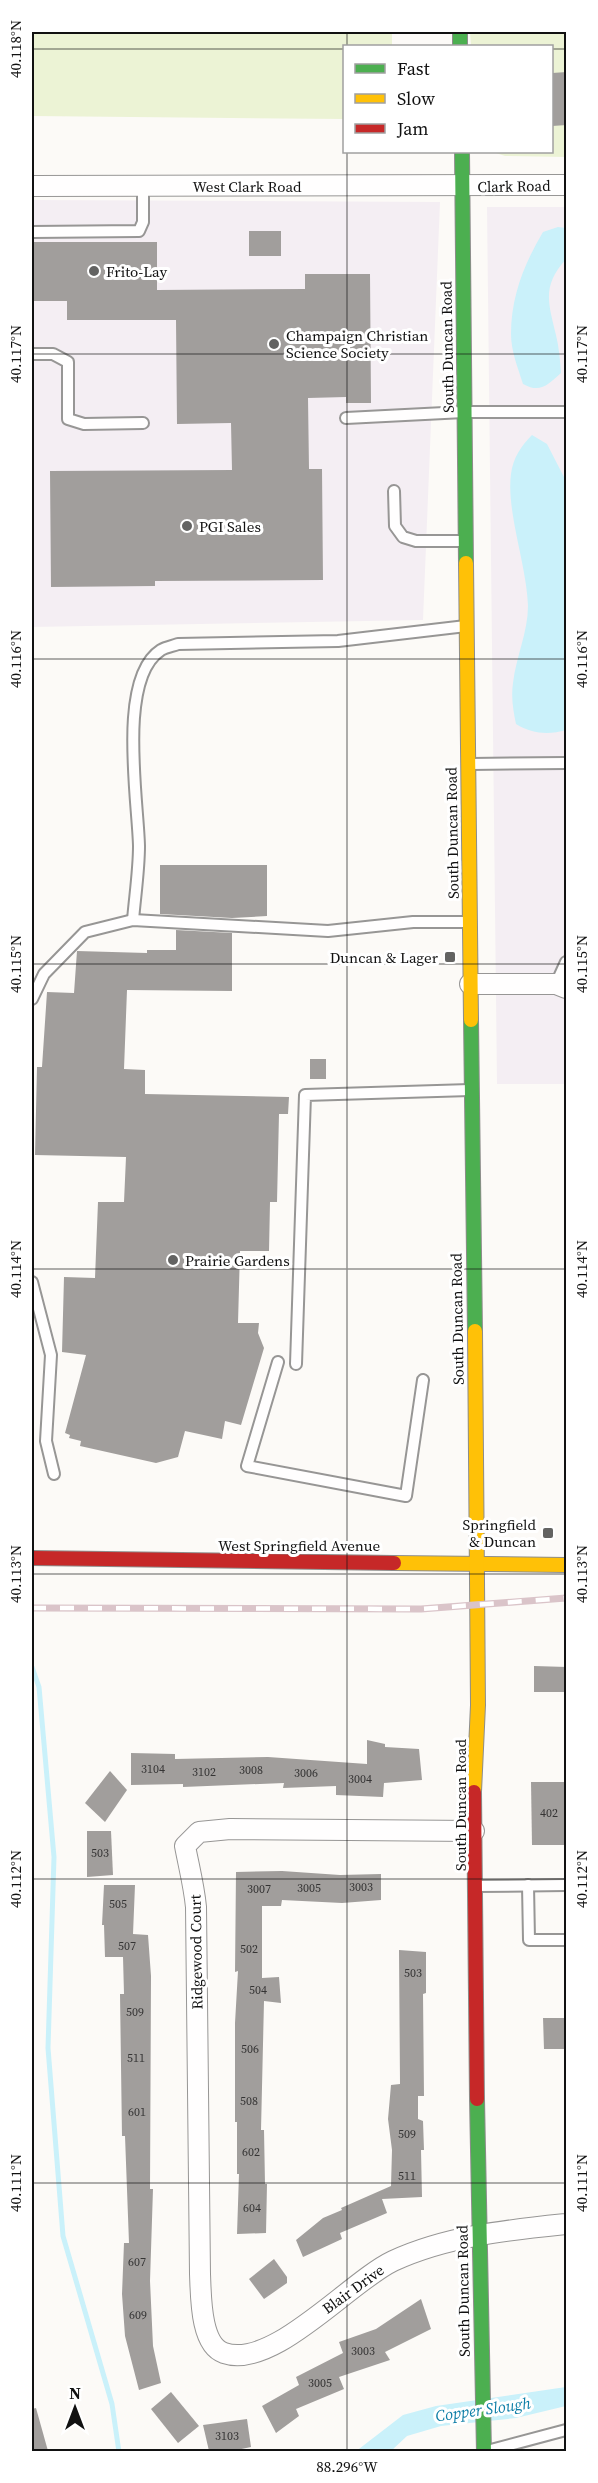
<svg xmlns="http://www.w3.org/2000/svg" width="598" height="2483" font-family="'Source Serif 4',serif">
  <style>
    .industrial { fill: #f4eef3 }
    .green { fill: #ecf3d5 }
    .water { fill: #caf1fa }
    .lines { fill: none; stroke-linecap: round; stroke-linejoin: round }
    .stream { stroke: #caf1fa; stroke-width: 5 }
    .building { fill: #a19e9c }
    .lane-casing { stroke: #979695; stroke-width: 14 }
    .street-casing { stroke: #979695; stroke-width: 22 }
    .fast-casing { stroke: #8d8d8b; stroke-width: 16 }
    .slow-casing { stroke: #8d8d8b; stroke-width: 16 }
    .jam-casing { stroke: #8d8d8b; stroke-width: 16 }
    .lane { stroke: #fffefe; stroke-width: 10 }
    .street { stroke: #fffefe; stroke-width: 20 }
    .fast { stroke: #4caf50; stroke-width: 14 }
    .slow { stroke: #ffc107; stroke-width: 14 }
    .jam { stroke: #c62828; stroke-width: 14 }
    .rail-casing { stroke: #dac4c9; stroke-width: 7 }
    .rail { stroke: #fff; stroke-width: 4.5; stroke-dasharray: 14; stroke-linecap: butt }
    .ticks { fill: none; stroke: #111; stroke-width: 1.5; stroke-opacity: 0.45 }
    .poi-dot { fill: #636362; stroke: #fff; stroke-width: 2 }
    .labels { text-anchor: middle; dominant-baseline: central; stroke-width: 6; stroke-linejoin: round; paint-order: stroke }
    .number-label { font-size: 12px; fill: #353434 }
    .street-label { font-size: 15px; fill: #111; stroke: #fff }
    .poi-label { font-size: 15px; fill: #111; stroke: #fff; text-anchor: start }
    .water-label { font-size: 16px; font-style: italic; fill: #0d7ea7; stroke: #fff }
    .neatline { fill: none; stroke: #111; stroke-width: 2 }
    .ticks-label { font-size: 15px; text-anchor: middle; fill: #111 }
  </style>
  <rect width="100%" height="100%" fill="#fcfaf7"/>
  <g class="industrial">
    <polygon points="32,200 440,202 423,620 32,627"/>
    <polygon points="487,207 566,207 566,1084 497,1084"/>
  </g>
  <g class="green">
    <polygon points="32,32 392,32 392,46 344,46 344,119 32,116"/>
    <polygon points="470,32 566,32 566,157 505,156 493,152 552,152 552,46 471,46"/>
  </g>
  <g class="water">
    <path d="M558 227 566 228V259C542 286 548 302 556 335 559 347 560 360 561 373 548 384 541 394 523 384 518 368 511 351 511 334 511 297 524 264 543 232Z"/>
    <path d="M532 435 547 444 566 481V730C549 735 532 734 516 724 513 710 511 697 513 683 516 657 528 632 528 606 527 566 506 511 511 474 513 458 521 446 532 435Z"/>
    <polygon points="566,2387 566,2406 516,2418 441,2426 407,2436 391,2451 355,2452 403,2415 436,2406"/>
  </g>
  <g class="lines">
    <polyline class="stream" points="32,1667 39,1687 54,1857 48,2048 63,2236 112,2404 119,2452"/>
  </g>
  <g class="building">
    <polygon points="567,72 567,125 552,126 552,73"/>
    <rect x="249" y="231" width="32" height="25"/>
    <polygon points="32,242 157,242 157,290 305,289 305,274 370,274 371,403 346,403 346,397 308,398 309,469 322,469 323,580 155,581 155,586 51,587 50,471 232,470 231,423 177,424 176,320 67,320 67,301 32,301"/>
    <polygon points="160,865 267,865 267,916 232,918 160,914"/>
    <polygon points="176,930 232,933 232,991 127,990 124,1069 145,1070 145,1094 289,1097 288,1114 279,1114 277,1202 270,1202 269,1251 240,1251 238,1323 259,1323 258,1333 264,1348 241,1425 225,1421 222,1439 185,1431 178,1457 156,1463 80,1446 81,1441 69,1438 70,1435 65,1433 86,1355 62,1352 64,1277 95,1278 98,1202 124,1202 126,1157 35,1155 37,1067 42,1067 47,992 74,993 77,951 147,953 147,950 176,950"/>
    <rect x="310" y="1059" width="16" height="20"/>
    <polygon points="534,1666 567,1667 567,1692 534,1692"/>
    <polygon points="367,1740 385,1744 385,1747 419,1749 422,1780 384,1783 383,1797 336,1795 336,1786 283,1788 284,1783 183,1787 183,1784 131,1785 131,1753 175,1754 175,1759 268,1757 367,1764"/>
    <polygon points="110,1771 127,1790 105,1822 85,1803"/>
    <polygon points="531,1782 567,1782 567,1845 532,1845"/>
    <polygon points="87,1831 111,1831 113,1875 87,1877"/>
    <polygon points="282,1871 340,1875 381,1874 381,1900 342,1903 282,1900 281,1906 262,1906 262,1978 279,1977 281,2003 264,2001 261,2130 264,2130 265,2184 267,2184 266,2233 237,2234 239,2174 237,2174 237,2122 235,2122 235,2023 238,1971 235,1972 236,1872"/>
    <polygon points="104,1885 135,1885 133,1934 148,1935 151,1976 150,2189 153,2189 150,2281 153,2346 161,2383 139,2390 125,2336 122,2294 124,2243 129,2243 125,2136 122,2136 120,1994 124,1994 123,1957 105,1957 104,1925 102,1925"/>
    <polygon points="399,1950 426,1952 426,1993 423,1994 424,2096 418,2096 418,2119 423,2121 424,2150 421,2150 422,2197 382,2199 387,2213 340,2233 342,2239 303,2257 296,2240 323,2218 342,2210 341,2208 391,2186 392,2150 388,2119 391,2085 400,2084"/>
    <polygon points="543,2018 567,2018 567,2049 544,2049"/>
    <polygon points="274,2259 287,2277 287,2283 264,2299 249,2279"/>
    <polygon points="421,2299 431,2329 385,2352 390,2360 339,2377 344,2389 296,2409 299,2416 276,2433 262,2406 299,2385 296,2377 343,2353 339,2342 376,2329"/>
    <polygon points="171,2392 199,2426 178,2443 151,2409"/>
    <polygon points="36,2408 48,2451 32,2451 32,2409"/>
    <polygon points="247,2419 251,2447 232,2451 209,2451 203,2425"/>
  </g>
  <g class="lines">
    <g class="lane-casing">
      <g id="lane">
        <polyline points="32,232 139,231 143,222 143,186"/>
        <polyline points="32,354 53,354 68,362 68,419 84,424 143,423"/>
        <polyline points="346,418 464,412 566,412"/>
        <polyline points="394,491 395,526 403,537 416,541 465,541"/>
        <polyline points="471,764 566,763"/>
        <path d="M133 920C135 896 139 870 139 846 138 800 117 678 161 650 166 647 173 646 178 644L338 641 466 626"/>
        <polyline points="556,984 566,962"/>
        <polyline points="32,999 44,974 85,932 133,920 328,931 413,922 469,922"/>
        <polyline points="32,1282 51,1355 46,1441 54,1474"/>
        <polyline points="278,1362 247,1466 406,1496 423,1380"/>
        <polyline points="296,1364 305,1095 470,1090"/>
        <polyline points="528,1885 529,1940 566,1940"/>
        <polyline points="477,1886 566,1885"/>
        <polyline points="487,2451 566,2430"/>
      </g>
    </g>
    <g class="street-casing">
      <g id="street">
        <polyline points="32,186 566,185"/>
        <polyline points="470,984 556,984 566,988"/>
        <path d="M474 1831 230 1829 199 1832 185 1846C189 1867 194 1886 196 1907L200 2274C201 2295 200 2345 224 2353 273 2370 349 2282 393 2261 447 2236 508 2230 566 2224"/>
      </g>
    </g>
    <g class="fast-casing">
      <g id="fast">
        <polyline points="460,32 460,46"/>
        <polyline points="462,152 466,563"/>
        <polyline points="471,1020 475,1331"/>
        <polyline points="477,2099 484,2452"/>
      </g>
    </g>
    <g class="slow-casing">
      <g id="slow">
        <polyline points="466,563 471,1020"/>
        <polyline points="394,1563 566,1565"/>
        <polyline points="474,1792 478,1705 475,1331"/>
      </g>
    </g>
    <g class="jam-casing">
      <g id="jam">
        <polyline points="32,1558 394,1563"/>
        <polyline points="474,1792 477,2099"/>
      </g>
    </g>
    <use href="#lane" class="lane"/>
    <use href="#street" class="street"/>
    <use href="#fast" class="fast"/>
    <use href="#slow" class="slow"/>
    <use href="#jam" class="jam"/>
    <g class="rail-casing">
      <polyline id="rail" points="32,1608 421,1609 566,1598"/>
    </g>
    <use href="#rail" class="rail"/>
  </g>
  <path class="ticks" d="M347 32V46M32 49H344M552 49H566M347 152V2452M32 354H566M32 659H566M32 964H566M32 1269H566M32 1574H566M32 1879H566M32 2183H566"/>
  <g class="poi-dot">
    <circle cx="94" cy="271" r="6"/>
    <circle cx="274" cy="344" r="6"/>
    <circle cx="187" cy="526" r="6"/>
    <rect x="444" y="951" width="12" height="12" rx="3"/>
    <circle cx="173" cy="1260" r="6"/>
    <rect x="542" y="1527" width="12" height="12" rx="3"/>
  </g>
  <g class="labels">
    <g class="number-label">
      <text x="153" y="1769">3104</text>
      <text x="251" y="1770">3008</text>
      <text x="204" y="1772">3102</text>
      <text x="306" y="1773">3006</text>
      <text x="360" y="1779">3004</text>
      <text x="549" y="1813">402</text>
      <text x="100" y="1853">503</text>
      <text x="361" y="1887">3003</text>
      <text x="309" y="1888">3005</text>
      <text x="259" y="1889">3007</text>
      <text x="118" y="1904">505</text>
      <text x="127" y="1946">507</text>
      <text x="249" y="1949">502</text>
      <text x="413" y="1973">503</text>
      <text x="258" y="1990">504</text>
      <text x="135" y="2012">509</text>
      <text x="250" y="2049">506</text>
      <text x="136" y="2058">511</text>
      <text x="249" y="2101">508</text>
      <text x="137" y="2112">601</text>
      <text x="407" y="2134">509</text>
      <text x="251" y="2152">602</text>
      <text x="407" y="2176">511</text>
      <text x="252" y="2208">604</text>
      <text x="137" y="2262">607</text>
      <text x="138" y="2315">609</text>
      <text x="363" y="2351">3003</text>
      <text x="320" y="2383">3005</text>
      <text x="227" y="2436">3103</text>
    </g>
    <g class="street-label">
      <text x="247" y="186">West Clark Road</text>
      <text transform="translate(514 186) rotate(-1)">Clark Road</text>
      <text transform="translate(447 347) rotate(-91)">South Duncan Road</text>
      <text transform="translate(452 833) rotate(-91)">South Duncan Road</text>
      <text transform="translate(457 1319) rotate(-91)">South Duncan Road</text>
      <text x="299" y="1545">West Springfield Avenue</text>
      <text transform="translate(460 1805) rotate(-90)">South Duncan Road</text>
      <text transform="translate(196 1952) rotate(-91)">Ridgewood Court</text>
      <text transform="translate(353 2289) rotate(-36)">Blair Drive</text>
      <text transform="translate(463 2291) rotate(-91)">South Duncan Road</text>
    </g>
    <g class="poi-label">
      <text x="106" y="271">Frito-Lay</text>
      <text x="286" y="335">Champaign Christian<tspan x="286" dy="17">Science Society</tspan></text>
      <text x="199" y="526">PGI Sales</text>
      <text x="438" y="957" text-anchor="end">Duncan &amp; Lager</text>
      <text x="185" y="1260">Prairie Gardens</text>
      <text x="536" y="1524" text-anchor="end">Springfield<tspan x="536" dy="17">&amp; Duncan</tspan></text>
    </g>
    <g class="water-label">
      <text transform="translate(483 2409) rotate(-8)">Copper Slough</text>
    </g>
  </g>
  <rect width="598" height="2483" fill="none" stroke="#ffffff" stroke-width="66"/>
  <rect x="343" y="45" width="210" height="108" fill="#ffffff" stroke="#a0a0a0" stroke-width="1.5"/>
  <rect x="355" y="64" width="30" height="9" fill="#4caf50" stroke="#a0a0a0" stroke-width="1.5"/>
  <text x="397" y="75" font-size="18" fill="#111111">Fast</text>
  <rect x="355" y="94" width="30" height="9" fill="#ffc107" stroke="#a0a0a0" stroke-width="1.5"/>
  <text x="397" y="105" font-size="18" fill="#111111">Slow</text>
  <rect x="355" y="124" width="30" height="9" fill="#c62828" stroke="#a0a0a0" stroke-width="1.5"/>
  <text x="397" y="135" font-size="18" fill="#111111">Jam</text>
  <g transform="translate(75 2408)" stroke="#ffffff" stroke-width="4.5" paint-order="stroke">
  <path d="M0-4.5L10 22L0 15L-10 22Z" fill="#111111"/>
  <text y="-9" font-size="16" font-weight="bold" text-anchor="middle" fill="#111111">N</text>
  </g>
  <rect x="33" y="33" width="532" height="2417" class="neatline"/>
  <g class="ticks-label">
    <text transform="translate(16 49) rotate(-90)" y="5">40.118°N</text>
    <text transform="translate(16 354) rotate(-90)" y="5">40.117°N</text>
    <text transform="translate(582 354) rotate(-90)" y="5">40.117°N</text>
    <text transform="translate(16 659) rotate(-90)" y="5">40.116°N</text>
    <text transform="translate(582 659) rotate(-90)" y="5">40.116°N</text>
    <text transform="translate(16 964) rotate(-90)" y="5">40.115°N</text>
    <text transform="translate(582 964) rotate(-90)" y="5">40.115°N</text>
    <text transform="translate(16 1269) rotate(-90)" y="5">40.114°N</text>
    <text transform="translate(582 1269) rotate(-90)" y="5">40.114°N</text>
    <text transform="translate(16 1574) rotate(-90)" y="5">40.113°N</text>
    <text transform="translate(582 1574) rotate(-90)" y="5">40.113°N</text>
    <text transform="translate(16 1879) rotate(-90)" y="5">40.112°N</text>
    <text transform="translate(582 1879) rotate(-90)" y="5">40.112°N</text>
    <text transform="translate(16 2183) rotate(-90)" y="5">40.111°N</text>
    <text transform="translate(582 2183) rotate(-90)" y="5">40.111°N</text>
    <text x="347" y="2472">88.296°W</text>
  </g>
</svg>
